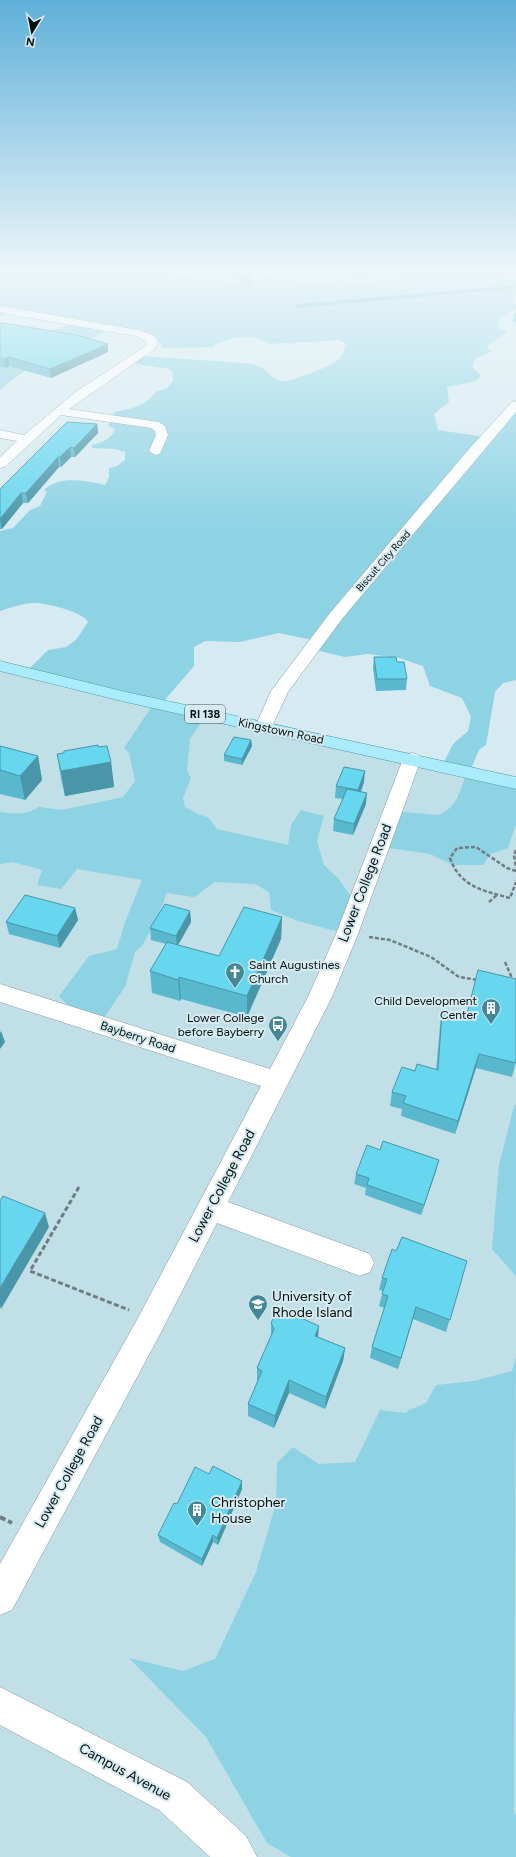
<svg xmlns="http://www.w3.org/2000/svg" width="516" height="1857" font-family="Figtree,sans-serif">
  <style>
    .built { fill: #c1dfe7 }
    .green { fill: #8ed3e4 }
    .lines { fill: none; stroke-linecap: round; stroke-linejoin: round }
    .stream { stroke: #33a9c2; stroke-width: 3.5 }
    .minor-casing { stroke: #85999e; stroke-width: 1 }
    .major-casing { stroke: #4d96a7; stroke-width: 1 }
    .path-far2 { stroke: #6f7d81; stroke-width: 2.5; stroke-dasharray: 4 2; stroke-linecap: butt }
    .path-far1 { stroke: #6f7d81; stroke-width: 3; stroke-dasharray: 5 2.5; stroke-linecap: butt }
    .path { stroke: #6f7d81; stroke-width: 4; stroke-dasharray: 6 3; stroke-linecap: butt }
    .minor { fill: #fff; fill-rule: evenodd }
    .major { fill: #aaecfb; fill-rule: evenodd }
    .wall { fill: #59b8ce }
    .shaded-wall { fill: #4896a7 }
    .building { fill: #67d6ef; stroke: #4896a7 }
    .labels { text-anchor: middle; dominant-baseline: central; stroke-width: 4; stroke-linejoin: round; paint-order: stroke }
    .far-street-label { font-size: 10px; fill: #070f10; stroke: #d6ebf1 }
    .shield { fill: #d6ebf1; stroke: #455154; stroke-width: 1 }
    .shield-label { font-size: 11px; font-weight: bold; fill: #070f10 }
    .street-label { font-size: 12px; fill: #070f10; stroke: #d6ebf1 }
    .poi-label { font-size: 12px; fill: #070f10; stroke: #d6ebf1; text-anchor: end }
    .near-street-label { font-size: 14px; fill: #070f10; stroke: #d6ebf1 }
    .near-poi-label { font-size: 14px; fill: #070f10; stroke: #d6ebf1; text-anchor: start }
  </style>
  <rect width="100%" height="100%" fill="#d6ebf1"/>
  <polygon class="built" points="0,670 68,689 126,696 516,784 516,1857 0,1857"/>
  <g class="green">
    <path d="M0 271H127L145 273 163 271C170 277 206 276 217 275L218 281C238 284 255 281 275 274V271H281C297 290 317 286 339 284L328 275 334 272 343 281 362 283 390 280 401 271H516V295L513 302 516 305V308L501 318 499 321 500 323 496 326 508 332 488 345 487 348 491 352 476 358 472 367 481 375 476 381 447 387 449 402 434 414 438 430 486 437 516 407V680L503 683 495 692 486 745 479 750 471 769 516 781V824L508 848 490 854 483 865H453L430 854 382 847 394 811 438 815C457 809 461 788 467 771L443 764 453 744 468 731 471 717 462 698 430 686 423 666 399 658 368 654 345 657 315 650 317 641 279 633 240 642 205 641 194 647V666L164 701 208 712 190 739 187 770 191 778 183 798 185 807 200 815 208 817 217 829 288 845 291 825 301 810 324 816 317 841 324 865 338 878 357 905 347 934 298 921 271 910 269 892 255 884 215 882 194 897 166 893 164 902 143 945 135 952 125 987 104 1018 71 1009 59 996 89 956 117 949 125 922 142 880 77 869 61 889 37 885 42 870 13 862 0 864V812C15 814 26 815 39 807L62 810 123 797 135 781 129 753 124 748 154 703 28 670 48 650 66 647 76 640 88 622C82 611 46 603 34 603 23 603 10 608 0 611V531L13 528 30 510 40 506 47 492 44 490C60 475 86 481 105 485L109 477V468L117 466 125 460V452L115 449 92 448V445C103 442 110 440 115 429L108 426 114 412C132 409 145 406 157 391L166 389 173 381V373L169 369 130 363 140 356 244 363C249 364 254 364 259 366 268 369 270 379 281 381 289 383 329 367 336 361 341 358 346 348 345 343L339 340 269 344C252 332 234 337 216 344L214 347 161 348 162 343H154L150 338 110 329C71 350 34 359 0 390V363L45 333 72 324 7 313 0 317Z"/>
    <polygon points="516,1105 516,1276 492,1249 499,1165 514,1106"/>
    <polygon points="516,1357 514,1813 516,1814 516,1857 291,1857 267,1843 206,1737 129,1658 183,1671 215,1659 256,1572 276,1503 277,1463 293,1447 319,1464 355,1462 380,1410 406,1413 409,1410 426,1403 436,1385 474,1381 512,1371"/>
  </g>
  <g class="lines">
    <polyline class="stream" points="297,306 516,287"/>
    <g class="minor-casing">
      <g id="minor">
        <polygon points="0,306 138,330 153,335 158,341 156,348 69,409 159,422 165,426 168,435 160,454 155,455 149,451 156,435 155,431 151,428 61,415 5,467 0,468 0,457 17,441 0,438 0,430 24,435 77,391 147,345 147,342 136,336 7,314 0,312"/>
        <polygon points="516,401 516,412 342,619 288,692 270,731 264,732 258,731 255,727 271,691 330,613 469,449 512,402"/>
        <polygon points="412,753 419,755 421,759 358,934 332,997 228,1202 370,1254 374,1263 370,1272 360,1276 217,1223 158,1338 12,1610 0,1615 0,1564 138,1318 261,1086 0,1002 0,984 270,1069 308,997 336,934 403,759 405,755"/>
        <polygon points="0,1687 187,1782 246,1836 257,1857 210,1857 159,1810 0,1725"/>
      </g>
    </g>
    <g class="major-casing">
      <polygon id="major" points="0,661 126,692 516,777 516,789 126,702 0,671"/>
    </g>
    <g class="path-far2">
      <polyline points="516,850 514,855 516,868"/>
      <path d="M516 871 507 868 476 847 457 848 450 858C460 887 484 891 510 898L516 882"/>
      <polyline points="489,902 497,895"/>
      <polyline points="369,937 390,940 431,957 459,977 478,980"/>
      <polyline points="505,962 512,978 511,981"/>
    </g>
    <polyline class="path-far1" points="79,1187 30,1271 129,1310"/>
    <polyline class="path" points="0,1517 12,1523"/>
    <use href="#minor" class="minor"/>
    <use href="#major" class="major"/>
  </g>
  <g class="wall">
    <polygon points="194,271 250,271 251,289 237,278 232,278 225,273 194,273"/>
    <polygon points="347,271 387,271 386,274 355,278"/>
    <polygon points="516,313 516,325 515,324 515,322 513,321 514,314"/>
    <polygon points="0,323 108,344 108,352 51,378 9,366 6,368 0,367"/>
    <polygon points="97,424 98,433 75,457 71,457 61,467 59,467 28,503 23,503 2,529 0,529 0,489"/>
    <polygon points="374,657 397,662 407,679 406,690 376,691 373,668"/>
    <polygon points="251,740 252,746 242,765 224,761 224,755"/>
    <polygon points="0,746 38,756 42,780 25,800 0,794"/>
    <polygon points="57,754 111,762 114,787 65,796 61,779"/>
    <polygon points="364,782 361,791 366,804 353,835 333,831 334,819 343,799 335,798 336,786"/>
    <polygon points="75,908 78,920 60,948 9,934 6,922"/>
    <polygon points="190,911 191,922 178,945 219,956 282,917 281,939 247,1017 181,999 180,1001 152,993 150,971 166,944 151,940 150,928"/>
    <polygon points="442,1012 516,1061 512,1077 476,1068 455,1134 401,1116 402,1109 390,1106 392,1092 415,1071 436,1070 440,1026"/>
    <polygon points="380,1150 436,1171 421,1215 365,1195 366,1188 354,1184 356,1174"/>
    <polygon points="396,1251 467,1261 446,1332 413,1319 398,1369 370,1358 372,1347 385,1308 379,1306 383,1291 379,1290 382,1278"/>
    <polygon points="271,1323 318,1337 345,1348 343,1361 325,1409 289,1393 274,1428 248,1416 248,1404 258,1381 257,1380 257,1368 271,1336"/>
    <polygon points="209,1474 242,1489 218,1545 213,1542 202,1566 160,1542 158,1535 177,1504"/>
  </g>
  <g class="shaded-wall">
    <rect x="232" y="271" width="5" height="7"/>
    <polygon points="355,271 387,271 386,274 355,278"/>
    <polygon points="108,344 108,352 51,378 50,369"/>
    <polygon points="8,357 9,366 6,368 5,359"/>
    <polygon points="97,424 98,433 75,457 74,448"/>
    <polygon points="70,447 71,457 61,467 60,457"/>
    <polygon points="58,457 59,467 28,503 26,493"/>
    <polygon points="21,493 23,503 2,529 0,519"/>
    <polygon points="251,740 252,746 242,765 242,759"/>
    <polygon points="38,756 42,780 25,800 20,776"/>
    <polygon points="111,762 114,787 65,796 61,771"/>
    <polygon points="365,771 364,782 357,802 358,790"/>
    <polygon points="367,793 366,804 353,835 354,824"/>
    <polygon points="75,908 78,920 60,948 57,936"/>
    <polygon points="190,911 191,922 177,947 176,936"/>
    <polygon points="282,917 281,939 247,1017 247,996"/>
    <polygon points="179,977 181,999 180,1001 178,980"/>
    <polygon points="1,1031 5,1042 0,1049 0,1033"/>
    <polygon points="479,1054 476,1068 455,1134 458,1121"/>
    <polygon points="439,1160 436,1171 421,1215 424,1205"/>
    <polygon points="45,1213 49,1227 1,1309 0,1306 0,1288"/>
    <polygon points="416,1307 413,1319 398,1369 401,1358"/>
    <polygon points="319,1326 318,1339 315,1336"/>
    <polygon points="345,1348 343,1361 325,1409 326,1397"/>
    <polygon points="289,1380 289,1393 274,1428 275,1416"/>
    <polygon points="242,1481 242,1489 218,1545 217,1538"/>
    <polygon points="213,1535 213,1542 202,1566 202,1559"/>
  </g>
  <g class="building">
    <polygon points="239,271 250,271 251,281"/>
    <polygon points="0,323 3,323 76,335 108,344 50,369 8,357 5,359 0,358"/>
    <polygon points="67,422 97,424 74,448 70,447 60,457 58,457 26,493 21,493 0,519 0,489"/>
    <polygon points="374,657 396,657 397,662 404,662 407,679 377,679"/>
    <polygon points="234,737 251,740 242,759 224,755"/>
    <polygon points="98,745 98,747 107,746 111,762 61,771 57,754 64,753 64,751"/>
    <polygon points="0,746 38,756 20,776 0,770"/>
    <polygon points="344,767 365,771 358,790 336,786"/>
    <polygon points="347,789 367,793 354,824 334,819"/>
    <polygon points="25,895 75,908 57,936 6,922"/>
    <polygon points="165,904 190,911 176,936 150,928"/>
    <polygon points="244,907 282,917 247,996 179,977 178,980 150,971 167,942 219,956"/>
    <polygon points="478,970 516,979 516,1063 479,1054 458,1121 403,1103 406,1096 392,1092 402,1067 415,1071 417,1064 438,1070 442,1012 466,1018"/>
    <polygon points="383,1141 439,1160 424,1205 367,1185 369,1178 356,1174 367,1145 380,1150"/>
    <polygon points="3,1196 45,1213 0,1288 0,1201"/>
    <polygon points="402,1237 467,1261 450,1320 416,1307 401,1358 372,1347 388,1296 382,1294 387,1279 382,1278 392,1249 396,1251"/>
    <polygon points="277,1310 291,1316 292,1314 319,1326 315,1336 345,1348 326,1397 289,1380 275,1416 248,1404 262,1371 257,1368 274,1329 271,1323"/>
    <polygon points="213,1466 242,1481 217,1538 213,1535 202,1559 158,1535 174,1503 177,1504 195,1467 209,1474"/>
  </g>
  <linearGradient id="sky" x2="0" y2="1"><stop stop-color="#5fb0d9"/><stop offset="0.51" stop-color="#edf6f9"/><stop offset="1" stop-color="#edf6f9" stop-opacity="0"/></linearGradient>
  <rect width="516" height="531" fill="url(#sky)"/>
  <defs>
    <g id="church-pin" transform="scale(1)"><path d="M0 17L-7.5 6A9.5 9.5 0 1 1 7.5 6Z" fill="#448797" stroke="#d6ebf1"/><path d="M-1.2-6h2.4v3.5h3.3v2.4h-3.3V6h-2.4V-.1h-3.3v-2.4h3.3Z" fill="#fff"/></g>
    <g id="building-pin" transform="scale(1)"><path d="M0 17L-7.5 6A9.5 9.5 0 1 1 7.5 6Z" fill="#448797" stroke="#d6ebf1"/><path d="M-4-6H4V6H1V3H-1V6H-4ZM-2.5-4.3h1.7v1.8h-1.7ZM.8-4.3h1.7v1.8H.8ZM-2.5-1h1.7V.8h-1.7ZM.8-1h1.7V.8H.8Z" fill="#fff"/></g>
    <g id="bus-pin" transform="scale(1)"><path d="M0 17L-7.5 6A9.5 9.5 0 1 1 7.5 6Z" fill="#448797" stroke="#d6ebf1"/><path d="M-5-6H5V4H4V6H2V4H-2V6H-4V4H-5ZM-3.5-4V0h7V-4ZM-3.5 1.2v1.5H-2V1.2ZM2 1.2v1.5H3.5V1.2Z" fill="#fff"/></g>
    <g id="university-pin" transform="scale(1)"><path d="M0 17L-7.5 6A9.5 9.5 0 1 1 7.5 6Z" fill="#448797" stroke="#d6ebf1"/><path d="M0-5L7-2L0 1L-7-2ZM-4 1L0 2.5L4 1V4Q0 6-4 4Z" fill="#fff"/></g>
  </defs>
  <g fill-rule="evenodd">
    <use href="#church-pin" x="235" y="972"/>
    <use href="#building-pin" x="491" y="1008"/>
    <use href="#bus-pin" x="278" y="1025"/>
    <use href="#university-pin" x="258" y="1304"/>
    <use href="#building-pin" x="197" y="1510"/>
  </g>
  <g class="labels">
    <g class="far-street-label">
      <text transform="translate(383 561) rotate(-49)">Biscuit City Road</text>
    </g>
    <rect class="shield" x="185" y="705" width="40" height="18" rx="3"/>
    <g class="shield-label">
      <text x="205" y="714">RI 138</text>
    </g>
    <g class="street-label">
      <text transform="translate(281 731) rotate(12)">Kingstown Road</text>
      <text transform="translate(138 1037) rotate(18)">Bayberry Road</text>
    </g>
    <g class="poi-label">
      <text x="249" y="965" text-anchor="start">Saint Augustines<tspan x="249" dy="14">Church</tspan></text>
      <text x="477" y="1001">Child Development<tspan x="477" dy="14">Center</tspan></text>
      <text x="264" y="1018">Lower College<tspan x="264" dy="14">before Bayberry</tspan></text>
    </g>
    <g class="near-street-label">
      <text transform="translate(365 883) rotate(-69)">Lower College Road</text>
      <text transform="translate(222 1186) rotate(-62)">Lower College Road</text>
      <text transform="translate(69 1472) rotate(-61)">Lower College Road</text>
      <text transform="translate(125 1772) rotate(29)">Campus Avenue</text>
    </g>
    <g class="near-poi-label">
      <text x="272" y="1296">University of<tspan x="272" dy="16">Rhode Island</tspan></text>
      <text x="211" y="1502">Christopher<tspan x="211" dy="16">House</tspan></text>
    </g>
  </g>
  <g transform="translate(32 32) rotate(190)" stroke="#d6ebf1" stroke-width="3" paint-order="stroke">
  <path d="M0-3L7 15L0 10L-7 15Z" fill="#070f10"/>
  <text y="-6" font-size="11" font-weight="bold" text-anchor="middle" fill="#070f10">N</text>
  </g>
</svg>
